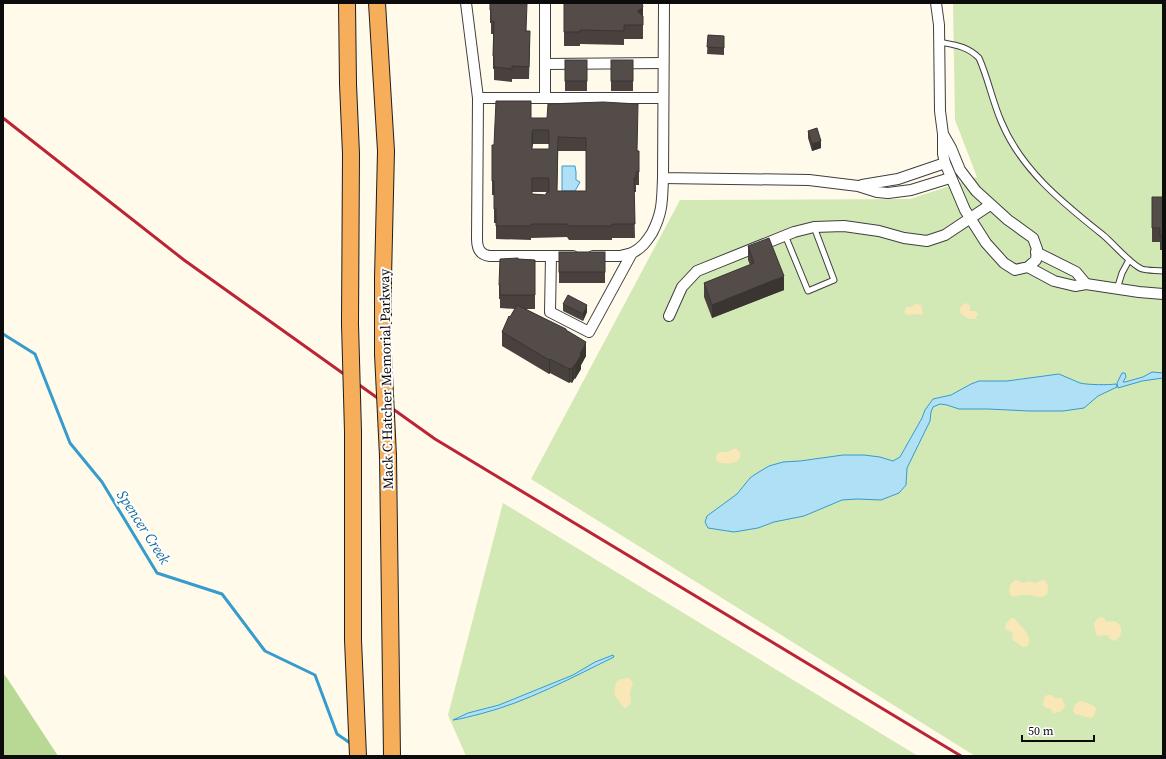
<svg xmlns="http://www.w3.org/2000/svg" width="1166" height="759" font-family="'Source Serif 4',serif">
  <style>
    .green { fill: #d3e9b5 }
    .forest { fill: #b8d994 }
    .sand { fill: #fae7b7 }
    .water { fill: #afe0f6; stroke: #369bcd }
    .lines { fill: none; stroke-linecap: round; stroke-linejoin: round }
    .stream { stroke: #369bcd; stroke-width: 3 }
    .service-casing { stroke: #3f3f3f; stroke-width: 7 }
    .minor-casing { stroke: #3f3f3f; stroke-width: 12 }
    .trunk-casing { stroke: #1d1d1d; stroke-width: 18 }
    .service { stroke: #fff; stroke-width: 5 }
    .minor { stroke: #fff; stroke-width: 10 }
    .trunk { stroke: #f7ae5a; stroke-width: 16 }
    .rail { stroke: #bb2436; stroke-width: 3 }
    .trunk-bridge-casing { stroke: #1d1d1d; stroke-width: 18; stroke-linecap: butt }
    .trunk-bridge { stroke: #f7ae5a; stroke-width: 16 }
    .wall { fill: #48413e; fill-rule: evenodd }
    .shaded-wall { fill: #3b3532 }
    .building { fill: #544c48; stroke: #3b3532; fill-rule: evenodd }
    .labels { text-anchor: middle; dominant-baseline: central; stroke-width: 4; stroke-linejoin: round; paint-order: stroke }
    .street-label { font-size: 14px; fill: #0c0c0c; stroke: #fff }
    .water-label { font-size: 15px; font-style: italic; fill: #166b9d; stroke: #fff }
  </style>
  <rect width="100%" height="100%" fill="#fffaea"/>
  <g class="green">
    <polygon points="953,3 1163,3 1163,756 975,756 531,479 680,200 910,199 977,177 955,120"/>
    <polygon points="503,503 918,756 466,756 448,715"/>
  </g>
  <polygon class="forest" points="3,673 7,678 58,756 3,756"/>
  <g class="sand">
    <path d="M965 303C970 304 970 306 970 311H975L978 314 975 319H969L961 314 960 308Z"/>
    <polygon points="915,304 921,305 923,313 921,315 913,314 908,315 904,312 907,307 912,307"/>
    <path d="M736 448 741 454C739 464 730 464 721 463L716 460V456L719 452H727Z"/>
    <path d="M1016 580 1023 583 1029 581 1035 583 1044 580C1050 585 1050 597 1040 597 1035 597 1029 594 1023 595 1018 595 1016 598 1011 596 1008 588 1009 584 1016 580Z"/>
    <path d="M1101 617 1104 618 1106 622C1109 622 1113 620 1116 622 1124 626 1122 637 1115 641L1110 639 1109 636 1106 635 1098 636 1096 634 1094 623 1098 618Z"/>
    <path d="M1012 618 1015 619C1020 627 1033 634 1028 646L1022 647 1018 643 1012 640 1013 633 1005 629 1006 623 1009 620Z"/>
    <path d="M629 678 633 683C632 686 630 690 630 693 630 701 634 701 626 708H624L614 694 616 683 618 680Z"/>
    <path d="M1047 695H1051L1055 698H1062L1065 706C1062 711 1059 713 1053 713L1050 708H1046L1043 705 1044 698Z"/>
    <path d="M1082 701 1094 706 1096 709 1094 716 1091 718 1075 714 1073 711C1074 705 1076 702 1082 701Z"/>
  </g>
  <g class="water">
    <polygon points="562,166 575,166 576,172 576,180 580,182 575,191 562,191"/>
    <polygon points="1152,372 1163,373 1163,378 1142,381 1118,388 1117,383 1122,373 1125,373 1126,377 1123,382 1125,382 1143,377"/>
    <path d="M1059 374C1066 377 1073 380 1080 383 1088 385 1109 385 1116 384L1117 387 1098 396 1084 408 1063 411H1029L988 409H959L947 405 940 404 933 407 931 412 930 421 907 468 906 485 899 493 881 500 857 499 842 500 804 516 774 522 758 528 734 532 708 528 705 522 707 516 737 494 750 478 754 475 769 466 783 462 800 461 843 455H864L880 457 893 461 900 457 922 418 925 410 933 399 951 395 971 384 979 381H1007Z"/>
    <path d="M613 655 614 657C571 678 527 702 480 714 471 716 462 719 453 720L468 713 499 705 573 675 595 662Z"/>
  </g>
  <g class="lines">
    <polyline class="stream" points="3,334 35,354 70,443 102,482 157,573 222,594 265,651 315,675 337,734 353,745"/>
    <g class="service-casing">
      <g id="service">
        <path d="M939 42C955 45 967 46 979 58 988 78 992 100 1001 121 1021 170 1063 203 1103 235 1113 243 1131 265 1142 269 1148 271 1156 270 1163 271"/>
        <polyline points="785,235 808,291 834,280 814,227"/>
        <polyline points="1117,289 1122,273 1129,260"/>
      </g>
    </g>
    <g class="minor-casing">
      <g id="minor">
        <path d="M466 3 478 98 477 239C477 248 480 255 490 256H573"/>
        <polyline points="664,3 663,178 809,180 858,186 877,192 888,193 911,190 950,178"/>
        <polyline points="936,3 939,25 940,111 943,134 943,154 945,163 965,210 986,243 1004,263 1015,270 1028,267 1036,260 1037,249 1033,238 1008,220 976,191 960,170 951,148 943,134"/>
        <polyline points="545,64 663,63"/>
        <polyline points="478,98 663,98"/>
        <polyline points="545,98 545,3"/>
        <polyline points="862,185 898,179 945,163"/>
        <polyline points="1036,252 1076,272 1086,284"/>
        <path d="M551 256 550 312 589 332 632 253C642 248 646 242 652 233 663 212 662 200 663 178"/>
        <polyline points="593,256 620,256 632,253"/>
        <polyline points="1028,267 1054,281 1075,286 1086,284 1139,292 1163,294"/>
        <polyline points="669,316 682,287 697,271 794,232 814,227 844,226 879,231 904,238 927,241 945,235 990,205"/>
      </g>
    </g>
    <g class="trunk-casing">
      <g id="trunk">
        <polyline points="347,3 348,84 351,154 350,324"/>
        <polyline points="377,3 386,151 383,278 383,354"/>
        <polyline points="353,432 353,640 358,756"/>
        <polyline points="388,456 392,756"/>
      </g>
    </g>
    <use href="#service" class="service"/>
    <use href="#minor" class="minor"/>
    <use href="#trunk" class="trunk"/>
    <polyline class="rail" points="3,118 184,260 435,439 961,756"/>
    <g class="trunk-bridge-casing">
      <g id="trunk-bridge">
        <polyline points="350,324 353,432"/>
        <polyline points="383,354 388,456"/>
      </g>
    </g>
    <use href="#trunk-bridge" class="trunk-bridge"/>
  </g>
  <g class="wall">
    <polygon points="490,3 527,31 530,44 529,79 512,79 512,82 494,80 494,69 493,69 493,34 491,34 491,23 490,23"/>
    <polygon points="552,3 563,3 563,4"/>
    <polygon points="564,3 643,15 643,39 624,39 624,45 580,44 580,46 564,46"/>
    <polygon points="708,35 724,36 724,55 707,54"/>
    <rect x="565" y="60" width="22" height="31"/>
    <rect x="611" y="60" width="22" height="31"/>
    <path d="M531 118 639 151V185H636V192H634L635 238H612V240H569L567 237 531 238V240L496 239V223H494V195H492V145H494ZM533 144H549V149H532ZM558 151H586V191H557ZM532 192H549L546 195 532 194Z"/>
    <polygon points="808,131 821,148 812,151 808,138"/>
    <polygon points="1152,197 1163,197 1163,250 1160,250 1160,242 1152,242"/>
    <polygon points="748,246 784,290 712,318 704,297 704,283 750,265 748,260"/>
    <rect x="559" y="252" width="46" height="31"/>
    <polygon points="518,259 535,260 535,309 526,309 566,331 586,356 581,365 581,369 575,379 574,379 572,383 570,382 569,383 550,373 549,374 502,346 502,332 515,309 500,308 500,299 499,299 499,285"/>
    <polygon points="563,304 587,312 583,321 563,311"/>
  </g>
  <g class="shaded-wall">
    <polygon points="643,7 643,21 637,11"/>
    <polygon points="533,130 533,144 532,147 532,133"/>
    <polygon points="821,141 821,148 812,151 812,144"/>
    <polygon points="784,276 784,290 712,318 712,305"/>
    <polygon points="587,305 587,312 583,321 583,314"/>
    <polygon points="586,342 586,356 581,365 581,369 575,379 575,365 580,354"/>
    <polygon points="550,359 550,373 549,374 549,360"/>
    <polygon points="574,365 574,379 572,383 572,369"/>
    <polygon points="570,368 570,382 569,383 569,369"/>
  </g>
  <g class="building">
    <polygon points="490,3 527,3 526,31 530,31 529,67 512,66 512,69 494,67 494,56 493,56 494,22 491,21 491,10 490,10"/>
    <polygon points="564,3 642,3 643,7 637,11 643,16 643,25 624,25 624,31 580,30 580,32 564,32"/>
    <polygon points="708,35 724,36 724,48 707,47"/>
    <rect x="565" y="60" width="22" height="21"/>
    <rect x="611" y="60" width="22" height="21"/>
    <path d="M496 101H531V118H547L548 104 603 102 638 104 637 151H639V172H636V178H634L635 224H614L611 225 612 226H569L567 224H531V226H496V209H494V181H492V145H494ZM533 130H549V149H532V133ZM558 137 586 138V191H557ZM532 178H549V192L546 193V195L532 194Z"/>
    <polygon points="817,128 821,141 812,144 808,131"/>
    <polygon points="1152,197 1163,197 1163,236 1160,236 1160,228 1152,228"/>
    <polygon points="769,238 784,276 712,305 704,283 754,263 748,246"/>
    <rect x="559" y="252" width="46" height="20"/>
    <polygon points="518,258 518,259 535,260 535,295 500,295 500,285 499,285 500,259"/>
    <polygon points="568,295 587,305 583,314 563,304"/>
    <polygon points="517,305 566,329 566,330 586,342 580,354 581,355 575,365 574,365 572,369 570,368 569,369 550,359 549,360 502,332 509,316 510,317"/>
  </g>
  <g class="labels">
    <g class="street-label">
      <text transform="translate(386 379) rotate(-91)">Mack C Hatcher Memorial Parkway</text>
    </g>
    <g class="water-label">
      <text transform="translate(144 527) rotate(57)">Spencer Creek</text>
    </g>
  </g>
  <rect width="1166" height="759" fill="none" stroke="#0c0c0c" stroke-width="8"/>
  <path d="M1022 735v6h72v-6" fill="none" stroke="#0c0c0c" stroke-width="2"/>
  <text x="1028" y="735" font-size="12" fill="#0c0c0c" stroke="#ffffff" stroke-width="3" paint-order="stroke">50 m</text>
</svg>
